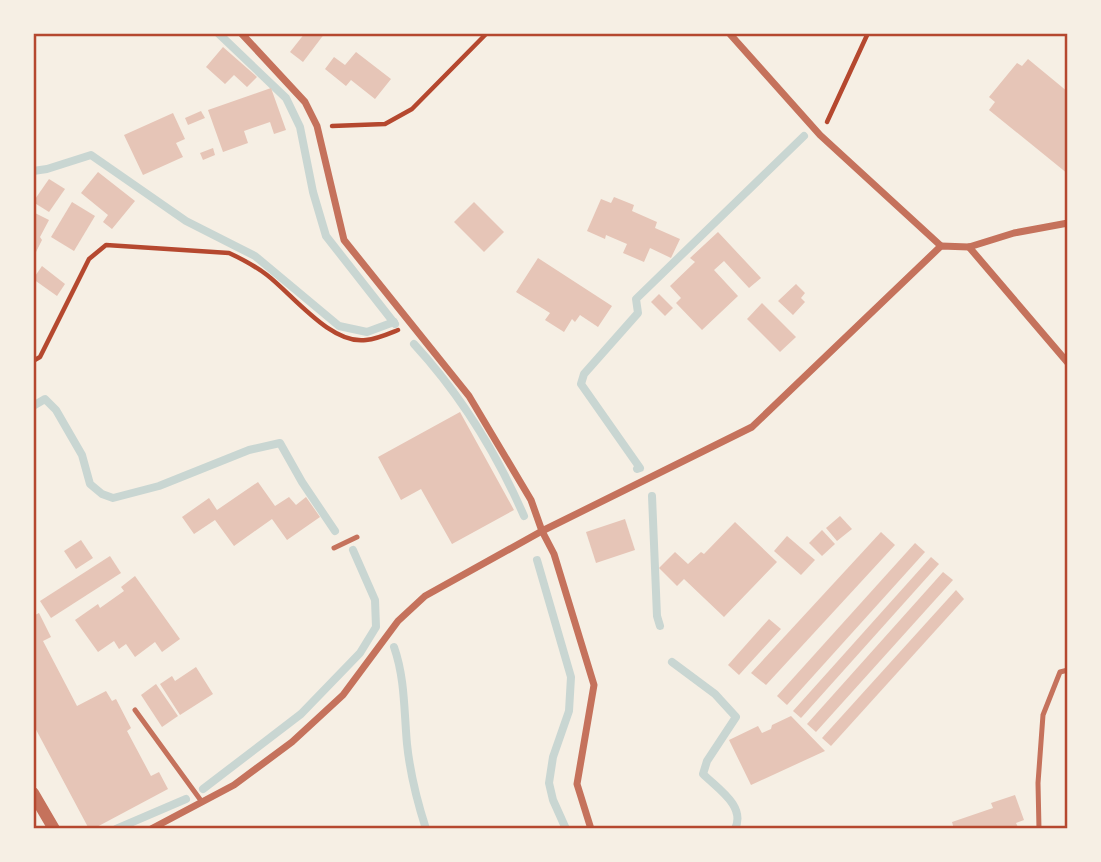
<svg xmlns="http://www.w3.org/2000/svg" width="1101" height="862" font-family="Overpass,sans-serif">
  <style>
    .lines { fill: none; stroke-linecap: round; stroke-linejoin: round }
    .stream { stroke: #c9d6d2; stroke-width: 8 }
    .building { fill: #e6c5b7 }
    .path { stroke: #b5482f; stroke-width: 4.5 }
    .service { stroke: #c5725c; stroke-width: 5 }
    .minor { stroke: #c5725c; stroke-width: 7 }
    .tertiary { stroke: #c5725c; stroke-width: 12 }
    .neatline { fill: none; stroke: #b5482f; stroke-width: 2.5 }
  </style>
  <rect width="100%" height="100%" fill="#f6efe4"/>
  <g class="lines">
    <g class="stream">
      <polyline points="218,33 286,98 300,127 313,192 326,236 395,324"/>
      <polyline points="33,171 47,169 91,155 186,221 255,256 339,326 367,332 394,322"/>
      <path d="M414 344C460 394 497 454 524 516"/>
      <polyline points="33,406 45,399 56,410 82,455 90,484 102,494 113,498 159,486 249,450 280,443 302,482 335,531"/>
      <polyline points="637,469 640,468 581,384 584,374 638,313 636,299 804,136"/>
      <polyline points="652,496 657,616 660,626"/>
      <polyline points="537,560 571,677 569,711 553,757 549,783 553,800 566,829"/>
      <path d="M394 647C405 678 404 711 407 744 410 773 417 801 426 829"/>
      <path d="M672 662 715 694 736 717 707 761 703 774C718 789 746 806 735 829"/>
      <polyline points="203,789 301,714 360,653 376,627 375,600 353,550"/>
      <polyline points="116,829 186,799"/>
    </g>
  </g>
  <g class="building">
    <polygon points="305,33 325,33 303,62 290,52"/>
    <polygon points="223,47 257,77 247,87 234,75 225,84 206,67"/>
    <polygon points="356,52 391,79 375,99 351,80 346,86 325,69 334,57 345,65"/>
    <polygon points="1028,59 1068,92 1068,174 989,110 995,102 989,97 1017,63 1022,66"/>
    <polygon points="271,88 286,130 274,134 270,122 244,131 248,143 223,152 208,110"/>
    <polygon points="201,111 205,118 188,125 185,118"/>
    <polygon points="173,113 185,139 176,143 183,157 143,175 124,135"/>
    <polygon points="213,148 215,155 203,160 200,153"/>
    <polygon points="98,172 135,201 112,229 103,222 108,215 81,193"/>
    <polygon points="49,179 65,189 49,212 33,202"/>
    <polygon points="614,197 634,205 632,211 657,222 655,228 680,239 671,258 650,248 644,262 623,253 627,244 606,235 605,239 587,231 601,199 611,203"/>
    <polygon points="72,202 95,216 74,251 51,237"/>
    <polygon points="474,202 504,232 484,252 454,222"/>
    <polygon points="33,212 49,220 40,237 42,240 36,252 33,251"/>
    <polygon points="718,232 761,278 749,288 724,261 714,270 738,296 702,330 676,303 681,298 670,286 695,262 690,258"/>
    <polygon points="538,258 612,306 598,327 580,315 575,322 572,319 564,332 545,320 550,313 516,292"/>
    <polygon points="42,266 65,284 57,296 33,279"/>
    <polygon points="796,284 805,293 801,298 805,302 793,315 778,301"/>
    <polygon points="659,294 673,308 665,316 651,302"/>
    <polygon points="762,303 796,337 780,352 747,319"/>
    <polygon points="460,412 514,510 452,544 421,489 401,500 378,457"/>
    <polygon points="258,482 275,506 289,497 296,505 306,497 320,517 287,540 272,519 234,546 215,520 194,534 182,517 209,498 217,510"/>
    <polygon points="840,516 852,529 837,541 826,528"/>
    <polygon points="625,519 635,550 596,563 586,532"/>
    <polygon points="735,522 777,562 724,617 684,579 677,586 659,568 675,552 688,564 701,552 704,554"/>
    <polygon points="822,530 835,544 822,556 809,543"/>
    <polygon points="881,532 895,545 766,685 751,673"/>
    <polygon points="787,536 815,560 801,575 774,551"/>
    <polygon points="81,540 93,558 76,569 64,551"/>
    <polygon points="915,543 925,552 787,705 777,696"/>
    <polygon points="110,556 121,573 51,618 40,601"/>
    <polygon points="931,557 939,564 801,718 793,711"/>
    <polygon points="943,572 953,580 816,732 807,724"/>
    <polygon points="135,576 180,639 162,652 155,642 135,657 126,644 119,649 114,641 98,652 75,620 98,604 100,608 124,591 121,587"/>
    <polygon points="956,590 964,599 831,746 822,738"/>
    <polygon points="39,613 51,637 43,641 77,706 106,691 112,701 116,699 131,728 127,731 151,776 159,772 168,789 93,829 89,829 33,724 33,616"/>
    <polygon points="769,619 781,629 739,675 728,665"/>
    <polygon points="196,667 213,694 180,715 160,684 172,676 175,681"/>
    <polygon points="156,684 178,716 162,727 141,695"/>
    <polygon points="791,716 825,751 751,785 729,740 758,726 762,733 771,729 772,725"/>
    <polygon points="1015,795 1024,820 1016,823 1019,829 954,829 952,822 993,808 991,803"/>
  </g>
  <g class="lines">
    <g class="path">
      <polyline points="827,122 868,33"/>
      <polyline points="332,126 385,124 412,109 487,33"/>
      <path d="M33 361 40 357 89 259 106 245 229 253C242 259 255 266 267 275 293 295 331 345 366 340 377 339 388 334 398 330"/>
    </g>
    <g class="service">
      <polyline points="334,548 357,537"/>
      <polyline points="135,710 202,802"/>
      <polyline points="1039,829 1038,783 1043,715 1060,672 1068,670"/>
    </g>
    <g class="minor">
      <polyline points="241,33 305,102 317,126 344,240 469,396 531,500 542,531 554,554 594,685 577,784 591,829"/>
      <polyline points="729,33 820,135 941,246"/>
      <polyline points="969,247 1068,363"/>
      <polyline points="151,829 234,785 292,742 343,695 398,621 425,596 542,531 752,427 941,246 969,247 1014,233 1068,223"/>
    </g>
    <polyline class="tertiary" points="33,793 54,829"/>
  </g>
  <rect width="1101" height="862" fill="none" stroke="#f6efe4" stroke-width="70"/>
  <rect x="35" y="35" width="1031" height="792" class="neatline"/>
</svg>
